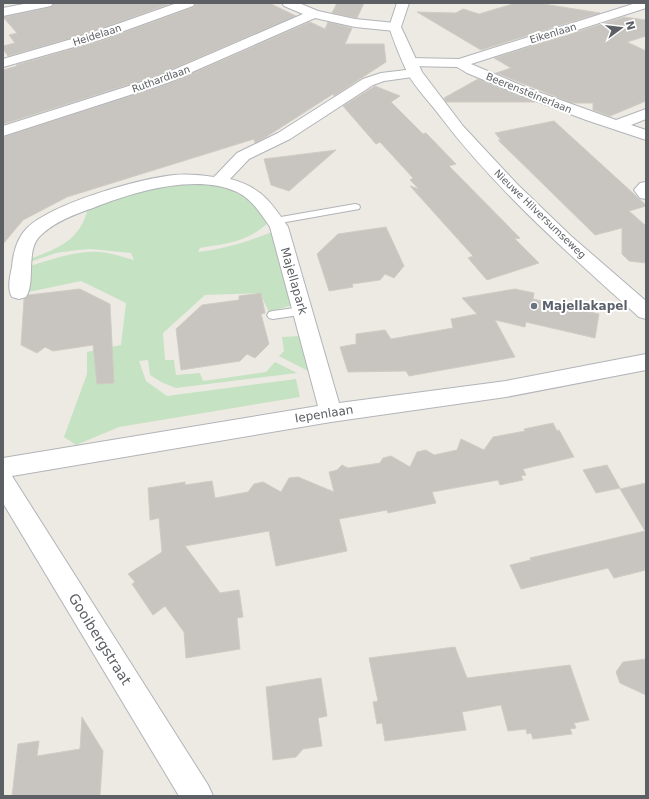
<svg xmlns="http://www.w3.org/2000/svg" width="649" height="799" font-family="'DejaVu Sans',sans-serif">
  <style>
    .green { fill: #c5e2c3 }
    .building { fill: #c8c5c0; stroke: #d1ccc3 }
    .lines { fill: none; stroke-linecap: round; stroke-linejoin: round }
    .service-casing { stroke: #b1b4b8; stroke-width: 2 }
    .minor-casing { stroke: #b1b4b8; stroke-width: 2 }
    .tertiary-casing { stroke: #b1b4b8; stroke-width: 2 }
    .service { fill: #fff; fill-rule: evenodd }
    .minor { fill: #fff; fill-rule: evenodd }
    .tertiary { fill: #fff; fill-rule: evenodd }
    .worship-dot { fill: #6b7280; stroke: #fff; stroke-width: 1.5 }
    .labels { text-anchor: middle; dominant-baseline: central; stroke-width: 4; stroke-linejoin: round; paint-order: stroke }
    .far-street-label { font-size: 10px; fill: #5c5f63; stroke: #fff }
    .street-label { font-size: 12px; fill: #5c5f63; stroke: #fff }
    .worship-label { font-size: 12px; font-weight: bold; fill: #5b616d; stroke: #fff; text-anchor: start }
    .near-street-label { font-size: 14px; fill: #5c5f63; stroke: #fff }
  </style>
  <rect width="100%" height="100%" fill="#edeae4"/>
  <g class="green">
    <path d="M203 183C233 189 251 196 268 223 245 243 229 243 200 248L198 252C225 249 247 242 272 232L293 305 269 312 260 293 205 295 163 333 165 360H174L176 375 200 373 203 381 266 372 275 362 297 373 176 388 163 383 150 375 148 360 139 361 146 381 167 396 296 379 300 397 119 427 76 445 64 437 87 374V352L121 345 126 303 81 281 24 293 27 267C50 260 76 250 100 252 112 253 123 257 134 260L131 253 91 249 78 250 56 253 27 263V260C56 249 80 242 88 208L125 196 168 185Z"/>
    <polygon points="301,336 308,371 279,356 284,351 282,337"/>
  </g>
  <g class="building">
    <polygon points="54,3 172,3 89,33 8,56 3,49 3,46 15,43 9,35 17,33 3,17 51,7"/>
    <polygon points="196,3 269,3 296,16 156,76 3,124 3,70 17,66 16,65 100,41 194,7"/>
    <polygon points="337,3 364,3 357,18 332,13"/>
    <polygon points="516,3 537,3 600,13 481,50 417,12 456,13 463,9 479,14"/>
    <polygon points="624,17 646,20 646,36 627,42 646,51 646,101 610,116 593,110 593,103 572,103 496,73 511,68 494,58"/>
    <polygon points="310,22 325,29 328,22 352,28 345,44 384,44 386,62 334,96 333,94 266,137 255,143 254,139 67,197 23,220 3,244 3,137 167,84"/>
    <polygon points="478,79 519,96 535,102 446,102 444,98"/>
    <polygon points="375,86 400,96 391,102 423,134 426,133 456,164 449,166 520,238 515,239 539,263 487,280 468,258 473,256 410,186 419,189 410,180 413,178 380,142 376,144 343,106"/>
    <polygon points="554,121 646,205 646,206 629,211 646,226 646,263 629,261 622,254 622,228 595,235 498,140 501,140 495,133"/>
    <polygon points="336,150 289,191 271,185 264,159"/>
    <polygon points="386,227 404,266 394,278 385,274 380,280 352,284 353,287 329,291 317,254 338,234"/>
    <polygon points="80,289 110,304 114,383 97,384 93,345 53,351 45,347 37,353 21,345 24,299 28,295"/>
    <polygon points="515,289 534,293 533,299 599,314 595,338 526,322 525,327 495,320 515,357 409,376 406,371 348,372 340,347 356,344 356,334 385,330 391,339 453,328 451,319 477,314 462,298"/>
    <polygon points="261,293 265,313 261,314 269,344 255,358 247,354 240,361 181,370 176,329 202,305 239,300 239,296"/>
    <polygon points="553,423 557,431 559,430 574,457 523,469 526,475 521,476 523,480 500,485 498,480 432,492 436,503 388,513 387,510 339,519 347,551 276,566 269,531 185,546 220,593 239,590 243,617 237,618 240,649 186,658 184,632 165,606 153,615 132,584 135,582 128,574 162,552 159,518 150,520 148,488 185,482 185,485 212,481 215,498 248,492 254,484 263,482 281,492 289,478 298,477 334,492 329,472 337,470 342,465 348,468 380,463 383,458 391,456 410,467 417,452 426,450 434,455 457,450 461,439 484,450 493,437 525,431 524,429"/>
    <polygon points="607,465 620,488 596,493 583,470"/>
    <polygon points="646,483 646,570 614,578 608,568 521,589 510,565 531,560 530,558 645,531 620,489"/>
    <polygon points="455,647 467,678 570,665 589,720 574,723 576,728 570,729 572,734 533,739 531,733 527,734 526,729 508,731 501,705 462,712 466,730 385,741 382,723 377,724 373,702 378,701 369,658"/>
    <polygon points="646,659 646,695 620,683 616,672 623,662"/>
    <polygon points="321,678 327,716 318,718 322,746 303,749 296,757 273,760 266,687"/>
    <polygon points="82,717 103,751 100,796 12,796 18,744 39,741 37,756 80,749"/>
  </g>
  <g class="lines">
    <g class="service-casing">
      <g id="service">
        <polygon points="355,204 359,205 360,207 359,209 275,224 270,221 275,218"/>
        <polygon points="302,307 306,308 308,311 306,314 273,319 269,318 267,315 269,312 273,311"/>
      </g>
    </g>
    <g class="minor-casing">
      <g id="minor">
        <polygon points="29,3 53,3 51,6 3,16 3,8"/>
        <polygon points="177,3 195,3 193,6 99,40 3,67 3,59 89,34"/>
        <polygon points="282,3 299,3 318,11 355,19 395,23 400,24 401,27 400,30 395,31 355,27 315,18 167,83 3,136 3,126 157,77 303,14 284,6"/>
        <polygon points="636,3 646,3 646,8 471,64 530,89 616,120 646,109 646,119 631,125 646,130 646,140 586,120 520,95 467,73 457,67 410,66 405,65 403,62 405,59 410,58 459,59"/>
        <path d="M415 69 420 70 422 73 420 76 384 81 373 85 290 139 249 159 230 179C261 187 271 202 288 227L339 403 506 381 646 354V370L506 397 331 422 12 476 208 785 213 796H179L3 503V458L318 406 270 227C261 214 252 199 237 192 196 173 133 192 93 208 75 214 54 222 40 236 25 251 36 281 26 297L19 299 12 297C7 289 10 276 12 267 13 254 17 238 27 228 53 203 138 179 174 175 187 174 201 175 214 177L237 153 278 133 363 79 381 73Z"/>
        <polygon points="646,182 646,199 640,198 634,190 640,183"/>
      </g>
    </g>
    <g class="tertiary-casing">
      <path id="tertiary" d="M397 3H409L401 27 422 72 463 126 517 184 571 236 646 301V319L639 317C569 254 497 191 440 116 430 102 415 88 407 72 400 57 394 42 389 27Z"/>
    </g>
    <use href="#service" class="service"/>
    <use href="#minor" class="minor"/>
    <use href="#tertiary" class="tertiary"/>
  </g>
  <circle class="worship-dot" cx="534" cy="306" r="4"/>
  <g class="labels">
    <g class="far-street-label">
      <text transform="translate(553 33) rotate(-17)">Eikenlaan</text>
      <text transform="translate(97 35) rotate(-18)">Heidelaan</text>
      <text transform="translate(161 79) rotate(-20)">Ruthardlaan</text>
      <text transform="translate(529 93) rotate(22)">Beerensteinerlaan</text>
      <text transform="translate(540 214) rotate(44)">Nieuwe Hilversumseweg</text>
    </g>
    <g class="street-label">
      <text transform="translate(294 281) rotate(74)">Majellapark</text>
      <text transform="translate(324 414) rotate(-9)">Iepenlaan</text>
    </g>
    <g class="worship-label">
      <text x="542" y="306">Majellakapel</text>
    </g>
    <g class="near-street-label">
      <text transform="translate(100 639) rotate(58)">Gooibergstraat</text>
    </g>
  </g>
  <rect width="649" height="799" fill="none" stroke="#5c5f63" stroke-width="8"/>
  <g transform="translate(621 28) rotate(75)" stroke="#ffffff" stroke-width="3" paint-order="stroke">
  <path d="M0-3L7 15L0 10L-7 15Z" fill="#5c5f63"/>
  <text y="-6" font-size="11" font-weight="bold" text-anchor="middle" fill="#5c5f63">N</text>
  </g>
</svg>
